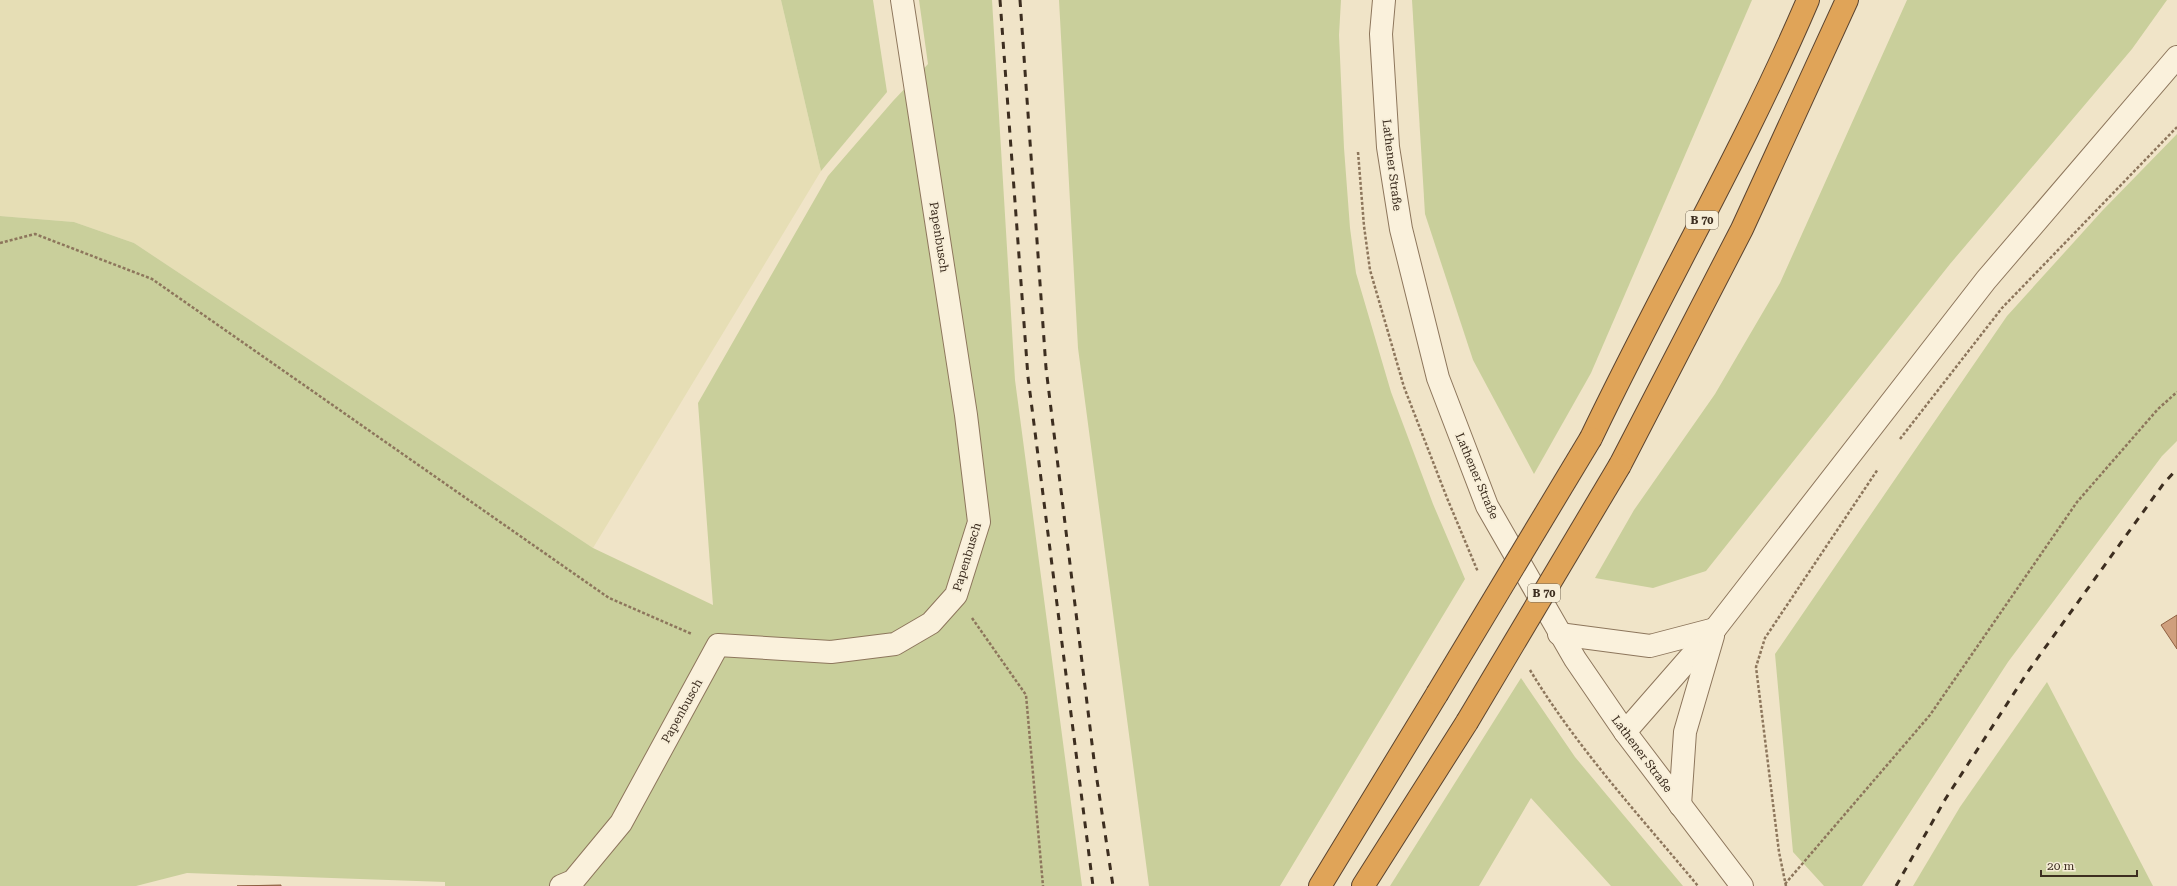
<svg xmlns="http://www.w3.org/2000/svg" width="2177" height="886" font-family="'Roboto Serif',serif">
  <style>
    .farmland { fill: #e6deb5 }
    .green { fill: #c9cf9b }
    .building { fill: #cf9f7d; stroke: #8d5f41 }
    .lines { fill: none; stroke-linecap: round; stroke-linejoin: round }
    .minor-casing { stroke: #8d765c; stroke-width: 24 }
    .highway-casing { stroke: #5b4430; stroke-width: 24 }
    .path { stroke: #8d765c; stroke-width: 2.5; stroke-dasharray: 3 2; stroke-linecap: butt }
    .minor { stroke: #faf1dc; stroke-width: 22 }
    .highway { stroke: #e0a458; stroke-width: 22 }
    .rail { stroke: #3d2e20; stroke-width: 3; stroke-dasharray: 7 7; stroke-linecap: butt }
    .highway-bridge-casing { stroke: #5b4430; stroke-width: 24; stroke-linecap: butt }
    .highway-bridge { stroke: #e0a458; stroke-width: 22 }
    .labels { text-anchor: middle; dominant-baseline: central; stroke-width: 3.5; stroke-linejoin: round; paint-order: stroke }
    .shield { fill: #f7eed8; stroke: #756857; stroke-width: 1 }
    .shield-label { font-size: 11px; font-weight: bold; fill: #3d2e20 }
    .street-label { font-size: 12px; fill: #3d2e20; stroke: #f7eed8 }
  </style>
  <rect width="100%" height="100%" fill="#f0e4c8"/>
  <polygon class="farmland" points="0,0 781,0 821,171 593,548 134,243 74,222 0,216"/>
  <g class="green">
    <polygon points="781,0 873,0 887,92 821,171"/>
    <polygon points="919,0 992,0 1015,380 1082,886 445,886 445,882 187,873 136,886 0,886 0,216 74,222 134,243 593,548 713,605 698,403 828,176 893,101 928,64"/>
    <polygon points="1059,0 1341,0 1339,35 1344,148 1350,228 1356,273 1391,392 1433,504 1465,579 1280,886 1149,886 1078,348"/>
    <polygon points="1412,0 1752,0 1591,373 1534,474 1473,360 1425,214"/>
    <polygon points="1907,0 2167,0 2132,49 1950,264 1706,571 1653,588 1595,578 1634,510 1715,394 1780,283"/>
    <polygon points="2177,134 2177,441 2162,456 2008,662 1862,886 1824,886 1793,852 1775,654 2007,316 2102,211"/>
    <polygon points="1521,678 1575,757 1683,886 1611,886 1531,798 1479,886 1390,886"/>
    <polygon points="2047,682 2153,886 1913,886 1960,807"/>
  </g>
  <g class="building">
    <polygon points="2177,615 2177,649 2161,625"/>
    <polygon points="281,885 281,886 237,886"/>
  </g>
  <g class="lines">
    <g class="minor-casing">
      <g id="minor">
        <polyline points="1384,0 1381,34 1388,147 1401,229 1438,378 1487,506 1575,659 1625,732 1742,886"/>
        <polyline points="1559,634 1650,646 1715,629"/>
        <polyline points="1625,732 1715,629 1986,280 2177,57"/>
        <polyline points="1680,805 1685,732 1713,636"/>
        <polyline points="561,886 573,881 621,823 718,645 831,652 895,644 931,623 956,595 979,522 966,415 902,0"/>
      </g>
    </g>
    <g class="highway-casing">
      <g id="highway">
        <path d="M1591 438C1661 291 1744 150 1808 0"/>
        <polyline points="1620,465 1742,229 1847,0"/>
        <polyline points="1320,886 1437,694"/>
        <polyline points="1363,886 1467,722"/>
      </g>
    </g>
    <g class="path">
      <polyline points="1358,152 1364,226 1370,270 1404,387 1447,498 1478,572"/>
      <polyline points="0,243 35,234 152,279 609,598 692,634"/>
      <polyline points="1900,439 2002,308 2177,127"/>
      <polyline points="972,618 1026,695 1043,886"/>
      <path d="M1530 670C1577 748 1640 816 1698 886"/>
      <polyline points="1785,884 1930,715 2077,502 2158,409 2177,392"/>
      <polyline points="1786,886 1779,852 1756,667 1765,638 1878,469"/>
    </g>
    <use href="#minor" class="minor"/>
    <use href="#highway" class="highway"/>
    <g class="rail">
      <polyline points="1000,0 1028,377 1093,886"/>
      <polyline points="1020,0 1046,368 1094,760 1113,886"/>
      <polyline points="1896,886 1946,798 2029,670 2164,483 2177,469"/>
    </g>
    <g class="highway-bridge-casing">
      <g id="highway-bridge">
        <polyline points="1437,694 1591,438"/>
        <polyline points="1467,722 1620,465"/>
      </g>
    </g>
    <use href="#highway-bridge" class="highway-bridge"/>
  </g>
  <g class="labels">
    <g class="shield">
      <rect x="1686" y="211" width="32" height="18" rx="3"/>
      <rect x="1528" y="584" width="32" height="18" rx="3"/>
    </g>
    <g class="shield-label">
      <text x="1702" y="220">B 70</text>
      <text x="1544" y="593">B 70</text>
    </g>
    <g class="street-label">
      <text transform="translate(1392 165) rotate(83)">Lathener Straße</text>
      <text transform="translate(939 237) rotate(81)">Papenbusch</text>
      <text transform="translate(1477 476) rotate(67)">Lathener Straße</text>
      <text transform="translate(967 557) rotate(-73)">Papenbusch</text>
      <text transform="translate(682 711) rotate(-61)">Papenbusch</text>
      <text transform="translate(1642 754) rotate(53)">Lathener Straße</text>
    </g>
  </g>
  <path d="M2041 870v6h96v-6" fill="none" stroke="#3d2e20" stroke-width="2"/>
  <text x="2047" y="870" font-size="12" fill="#3d2e20" stroke="#f7eed8" stroke-width="3" paint-order="stroke">20 m</text>
</svg>
